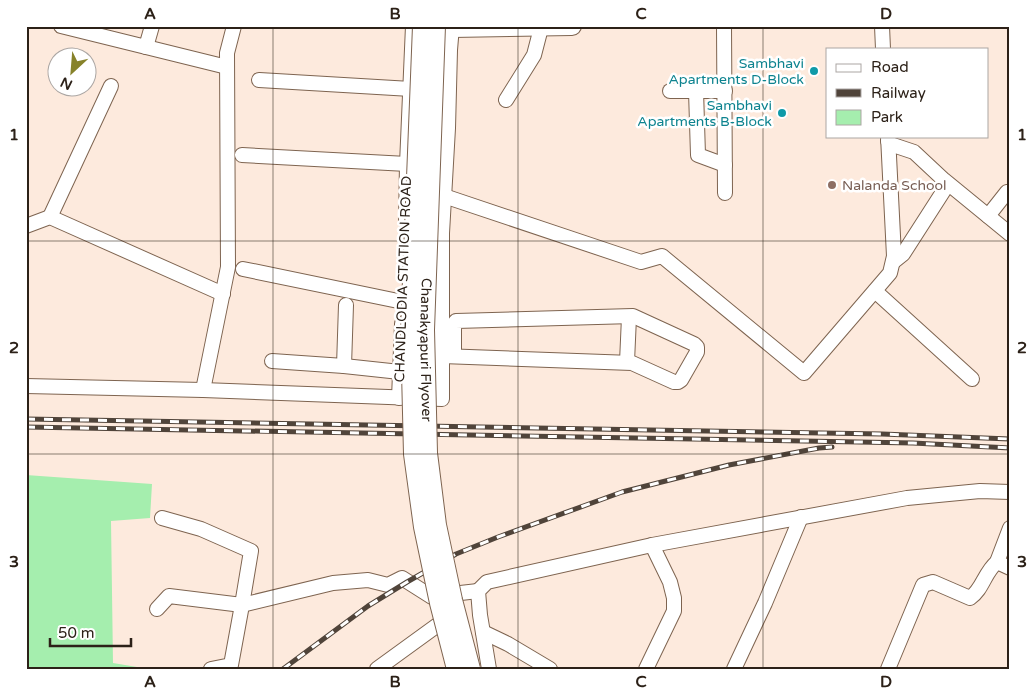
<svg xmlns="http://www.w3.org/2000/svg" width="1036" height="695" font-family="'Varela Round',sans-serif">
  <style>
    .green { fill: #a5eeae }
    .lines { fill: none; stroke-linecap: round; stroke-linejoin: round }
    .minor-casing { stroke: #7e6450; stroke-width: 16 }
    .major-casing { stroke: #7e6450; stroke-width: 20 }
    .minor { stroke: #fff; stroke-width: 14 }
    .major { stroke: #fff; stroke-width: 18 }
    .rail-casing { stroke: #50443a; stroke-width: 5 }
    .rail { stroke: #fff; stroke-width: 3; stroke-dasharray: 9; stroke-linecap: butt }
    .major-bridge-casing { stroke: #7e6450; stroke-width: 20; stroke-linecap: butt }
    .major-bridge { stroke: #fff; stroke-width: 18 }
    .grid { fill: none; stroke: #2c2118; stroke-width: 1; stroke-opacity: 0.55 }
    .culture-dot { fill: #0f9aa8; stroke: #fff; stroke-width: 2 }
    .education-dot { fill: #8d6e63; stroke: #fff; stroke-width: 2 }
    .labels { text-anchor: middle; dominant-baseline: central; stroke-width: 5; stroke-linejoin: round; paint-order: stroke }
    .culture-label { font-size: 14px; fill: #0d838f; stroke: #fff; text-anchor: end }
    .education-label { font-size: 14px; fill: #785e54; stroke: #fff; text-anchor: start }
    .street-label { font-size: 14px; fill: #2c2118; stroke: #fff }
    .neatline { fill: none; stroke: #2c2118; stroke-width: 2 }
    .grid-label { font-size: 16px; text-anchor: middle; font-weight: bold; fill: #2c2118 }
  </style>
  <rect width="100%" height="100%" fill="#fdeadd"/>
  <polygon class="green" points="26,475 152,484 150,518 111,521 113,663 149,669 26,669"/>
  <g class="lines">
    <g class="minor-casing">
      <g id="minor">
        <polyline points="61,26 227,67"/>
        <polyline points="724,26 725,193"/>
        <polyline points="882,26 883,49"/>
        <polyline points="146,47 152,26"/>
        <polyline points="259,80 411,89"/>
        <polyline points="670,91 696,91"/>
        <polyline points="506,100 534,55 541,28"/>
        <polyline points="888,141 890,144 914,152 944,180 1010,234"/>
        <polyline points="242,155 407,164"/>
        <polyline points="725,165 698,155 696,91 725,91"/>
        <polyline points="444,196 641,262 662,256 804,373 890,273 894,256 888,136"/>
        <polyline points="988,216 1007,192"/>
        <polyline points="50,217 111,86"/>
        <polyline points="406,222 407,164 413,26"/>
        <polyline points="26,226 50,217 223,294"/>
        <polyline points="893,262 903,254 948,184"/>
        <polyline points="243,269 403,302"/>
        <polyline points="875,291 972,379"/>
        <polyline points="442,356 632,363 674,382 678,382 681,380 697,352 697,347 694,344 633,316 456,321 454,324 454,356"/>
        <polyline points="272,361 344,366 346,305"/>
        <polyline points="627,362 629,317"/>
        <polyline points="344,366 400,372"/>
        <polyline points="26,386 203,390 442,399 442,233 448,128 450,50 452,26"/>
        <polyline points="203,390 228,267 227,53 234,26"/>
        <polyline points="399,398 402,324"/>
        <polyline points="997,562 1010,528"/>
        <polyline points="443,595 478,591"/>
        <polyline points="157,609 169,596 242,605 251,551 201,529 162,518"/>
        <polyline points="483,632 508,644 550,669"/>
        <polyline points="211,669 231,665 242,605 333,583 368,580 388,585 402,578 432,597"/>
        <polyline points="377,669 439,624"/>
        <polyline points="489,669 480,615 478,591 487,582 652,545 907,498 980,491 1010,492"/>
        <polyline points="646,669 674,611 674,598 670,582 652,545"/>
        <polyline points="734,669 765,603 801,517"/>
        <path d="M888 669 923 585 933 582 970 598C983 589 984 573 997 562L1010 568"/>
      </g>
    </g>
    <g class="major-casing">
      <polyline id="major" points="452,28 572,26"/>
    </g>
    <use href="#minor" class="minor"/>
    <use href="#major" class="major"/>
    <g class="rail-casing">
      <g id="rail">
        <polyline points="26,419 882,434 1010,439"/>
        <polyline points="26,427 913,443 1010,448"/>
        <polyline points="283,669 368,606 407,582 456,554 498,537 622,492 729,465 819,448 832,447"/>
      </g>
    </g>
    <use href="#rail" class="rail"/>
    <g class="major-bridge-casing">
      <g id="major-bridge">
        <polyline points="422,26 410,330 413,454 423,527 439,603 456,669"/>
        <path id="s1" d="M436 26 425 330 428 453 437 525 453 600 471 669"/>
      </g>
    </g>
    <use href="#major-bridge" class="major-bridge"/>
  </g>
  <path class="grid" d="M273 26V669M518 26V669M763 26V669M26 241H1010M26 454H1010"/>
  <g class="culture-dot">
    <circle cx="814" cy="71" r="5"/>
    <circle cx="782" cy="113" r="5"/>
  </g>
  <circle class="education-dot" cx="832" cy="185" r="5"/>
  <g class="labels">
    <g class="culture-label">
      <text x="804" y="63">Sambhavi<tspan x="804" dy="16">Apartments D-Block</tspan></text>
      <text x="772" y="105">Sambhavi<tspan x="772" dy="16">Apartments B-Block</tspan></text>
    </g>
    <g class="education-label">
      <text x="842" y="185">Nalanda School</text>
    </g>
    <g class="street-label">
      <text transform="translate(403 279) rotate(-88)">CHANDLODIA STATION ROAD</text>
      <text stroke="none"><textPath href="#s1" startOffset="324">Chanakyapuri Flyover</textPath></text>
    </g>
  </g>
  <rect width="1036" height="695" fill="none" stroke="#ffffff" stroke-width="55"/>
  <rect x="826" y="48" width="162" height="90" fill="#ffffff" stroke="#aba6a3"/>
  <rect x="836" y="64" width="25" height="8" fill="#ffffff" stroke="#aba6a3"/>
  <text x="871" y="72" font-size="15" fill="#2c2118">Road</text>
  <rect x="836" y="89" width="25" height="8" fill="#50443a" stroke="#aba6a3"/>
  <text x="871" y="98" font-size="15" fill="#2c2118">Railway</text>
  <rect x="836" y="110" width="25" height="15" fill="#a5eeae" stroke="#aba6a3"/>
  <text x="871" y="122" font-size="15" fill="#2c2118">Park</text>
  <g transform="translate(72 72) rotate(206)"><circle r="24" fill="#ffffff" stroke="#aba6a3"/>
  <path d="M0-4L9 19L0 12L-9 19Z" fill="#87822a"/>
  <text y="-8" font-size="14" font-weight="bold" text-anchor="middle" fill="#2c2118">N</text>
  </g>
  <path d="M50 638v8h81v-8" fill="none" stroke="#2c2118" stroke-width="2.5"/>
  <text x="58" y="638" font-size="15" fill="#2c2118" stroke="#ffffff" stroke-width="4" paint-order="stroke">50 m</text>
  <rect x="28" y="28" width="980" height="640" class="neatline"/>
  <g class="grid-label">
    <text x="150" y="19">A</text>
    <text x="395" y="19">B</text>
    <text x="641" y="19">C</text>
    <text x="886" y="19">D</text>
    <text x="14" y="140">1</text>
    <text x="1022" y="140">1</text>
    <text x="14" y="353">2</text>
    <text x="1022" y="353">2</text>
    <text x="14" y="567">3</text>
    <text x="1022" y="567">3</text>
    <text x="150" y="687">A</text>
    <text x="395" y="687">B</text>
    <text x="641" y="687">C</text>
    <text x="886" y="687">D</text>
  </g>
</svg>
